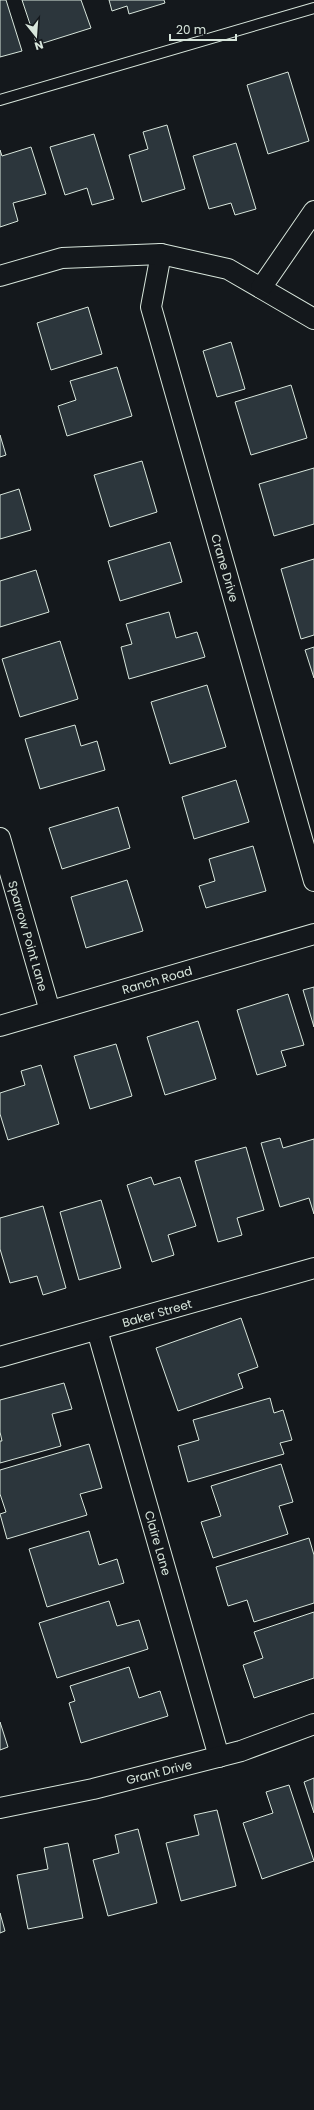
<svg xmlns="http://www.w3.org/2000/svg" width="314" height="2110" font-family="Poppins,sans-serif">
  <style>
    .building { fill: #2c363c; stroke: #d8e6dc }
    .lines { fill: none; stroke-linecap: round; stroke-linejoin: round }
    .service-casing { stroke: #d8e6dc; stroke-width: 12 }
    .minor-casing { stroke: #d8e6dc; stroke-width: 22 }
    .service { stroke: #14181c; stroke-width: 10 }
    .minor { stroke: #14181c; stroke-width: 20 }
    .labels { text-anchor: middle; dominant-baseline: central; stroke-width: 3; stroke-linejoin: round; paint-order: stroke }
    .street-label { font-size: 12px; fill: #d8e6dc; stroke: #14181c }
  </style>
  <rect width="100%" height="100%" fill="#14181c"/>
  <g class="building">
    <polygon points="0,0 6,0 22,51 0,57"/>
    <polygon points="22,0 81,0 91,28 37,45"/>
    <polygon points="109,0 164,0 165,3 129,14 127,6 112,11"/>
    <polygon points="288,72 309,141 268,154 247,85"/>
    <polygon points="167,125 185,189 142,202 129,155 148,149 143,132"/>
    <polygon points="94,134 114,199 92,205 87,188 65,195 50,147"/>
    <polygon points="236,143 256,209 235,215 231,203 209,209 193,156"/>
    <polygon points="31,147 46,194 13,203 18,221 0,227 0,150 2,156"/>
    <polygon points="88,307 102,354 51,370 37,323"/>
    <polygon points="231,342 245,389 217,397 203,351"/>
    <polygon points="117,367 132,416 67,436 58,406 76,400 70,381"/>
    <polygon points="291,385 307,438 251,455 235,402"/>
    <polygon points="0,435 6,455 0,457"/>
    <polygon points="142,461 157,512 110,527 94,475"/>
    <polygon points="314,468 314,524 274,536 259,484"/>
    <polygon points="19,489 31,530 0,539 0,495"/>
    <polygon points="170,542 182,582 120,601 108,561"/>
    <polygon points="314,559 314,635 301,639 281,569"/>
    <polygon points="36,570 49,612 0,627 0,581"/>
    <polygon points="169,612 176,638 197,632 205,657 129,679 121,647 132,644 126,624"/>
    <polygon points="60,641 78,699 20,717 2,659"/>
    <polygon points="314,647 314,678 305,650"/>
    <polygon points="207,685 226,747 170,764 151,702"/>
    <polygon points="75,725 81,746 97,741 105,770 40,789 25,739"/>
    <polygon points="236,780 249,822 194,839 182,797"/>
    <polygon points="118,807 130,848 62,869 49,828"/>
    <polygon points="253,846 266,891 206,908 199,886 215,881 209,859"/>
    <polygon points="127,880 143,931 86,948 71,897"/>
    <polygon points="314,987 314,1027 303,990"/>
    <polygon points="288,994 304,1045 281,1051 286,1066 257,1075 237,1010"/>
    <polygon points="198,1021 216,1079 165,1095 147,1037"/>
    <polygon points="116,1044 132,1096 90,1109 74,1056"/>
    <polygon points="41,1065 59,1124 8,1140 0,1114 0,1093 25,1085 21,1071"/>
    <polygon points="280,1138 283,1148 314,1139 314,1214 309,1198 280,1207 261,1143"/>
    <polygon points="246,1147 264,1210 237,1218 242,1235 218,1242 195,1161"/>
    <polygon points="151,1177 154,1185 180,1177 196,1226 168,1235 174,1255 152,1262 127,1185"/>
    <polygon points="101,1200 121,1268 79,1280 60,1212"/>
    <polygon points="43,1206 66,1288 43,1295 37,1276 10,1283 0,1249 0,1218"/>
    <polygon points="241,1318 258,1367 238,1374 243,1388 178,1411 156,1348"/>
    <polygon points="64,1383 72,1409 52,1414 61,1446 0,1463 0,1441 2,1441 0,1432 0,1400"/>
    <polygon points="270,1398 274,1413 283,1410 292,1440 280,1443 284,1454 188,1482 178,1446 199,1440 193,1420"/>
    <polygon points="89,1444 102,1488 80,1494 87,1515 7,1539 0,1514 6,1512 0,1494 0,1470"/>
    <polygon points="281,1464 293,1502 279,1506 288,1534 213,1558 201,1522 221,1516 211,1486"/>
    <polygon points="89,1531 99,1565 117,1559 124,1583 47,1607 29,1549"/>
    <polygon points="309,1538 314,1555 314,1603 254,1622 247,1600 228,1606 216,1567"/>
    <polygon points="109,1601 117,1626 139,1620 148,1649 57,1678 39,1623"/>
    <polygon points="314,1612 314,1678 254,1698 243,1665 263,1658 254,1632"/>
    <polygon points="129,1667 139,1698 160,1691 168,1716 81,1743 69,1703 75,1701 70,1686"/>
    <polygon points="0,1722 8,1747 0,1750"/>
    <polygon points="314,1778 314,1813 304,1782"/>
    <polygon points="289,1785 314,1861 262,1879 243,1823 273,1813 266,1792"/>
    <polygon points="217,1810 236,1886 181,1901 166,1843 199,1835 194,1815"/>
    <polygon points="138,1829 157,1903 108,1916 93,1860 119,1853 115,1835"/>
    <polygon points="68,1843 83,1918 28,1929 17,1875 48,1869 44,1848"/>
    <polygon points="0,1913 5,1931 0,1933"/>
  </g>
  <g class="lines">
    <g class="service-casing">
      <polyline id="service" points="0,100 314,8"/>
    </g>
    <g class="minor-casing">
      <g id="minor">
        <polyline points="161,254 151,307 314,881"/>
        <polyline points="0,276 62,258 161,254 228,269 314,319"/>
        <polyline points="261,288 314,211"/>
        <polyline points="0,838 50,1011"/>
        <polyline points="0,1026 314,934"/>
        <polyline points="97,1330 219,1757"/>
        <polyline points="0,1357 314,1268"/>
        <polyline points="0,1808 93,1789 241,1751 314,1724"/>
      </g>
    </g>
    <use href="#service" class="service"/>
    <use href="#minor" class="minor"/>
  </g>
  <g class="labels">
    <g class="street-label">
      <text transform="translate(225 568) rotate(74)">Crane Drive</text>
      <text transform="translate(28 936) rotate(74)">Sparrow Point Lane</text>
      <text transform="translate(157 980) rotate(-16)">Ranch Road</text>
      <text transform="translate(157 1313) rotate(-16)">Baker Street</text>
      <text transform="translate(158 1543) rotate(74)">Claire Lane</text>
      <text transform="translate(159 1772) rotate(-14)">Grant Drive</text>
    </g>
  </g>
  <g transform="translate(36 36) rotate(163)" stroke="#14181c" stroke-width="3" paint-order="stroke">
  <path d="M0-3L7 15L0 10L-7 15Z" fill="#d8e6dc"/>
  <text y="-6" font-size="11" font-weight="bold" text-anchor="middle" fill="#d8e6dc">N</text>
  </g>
  <path d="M170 34v6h66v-6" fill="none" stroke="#d8e6dc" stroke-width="2"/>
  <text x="176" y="34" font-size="12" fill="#d8e6dc" stroke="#14181c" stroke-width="3" paint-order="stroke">20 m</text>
</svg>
